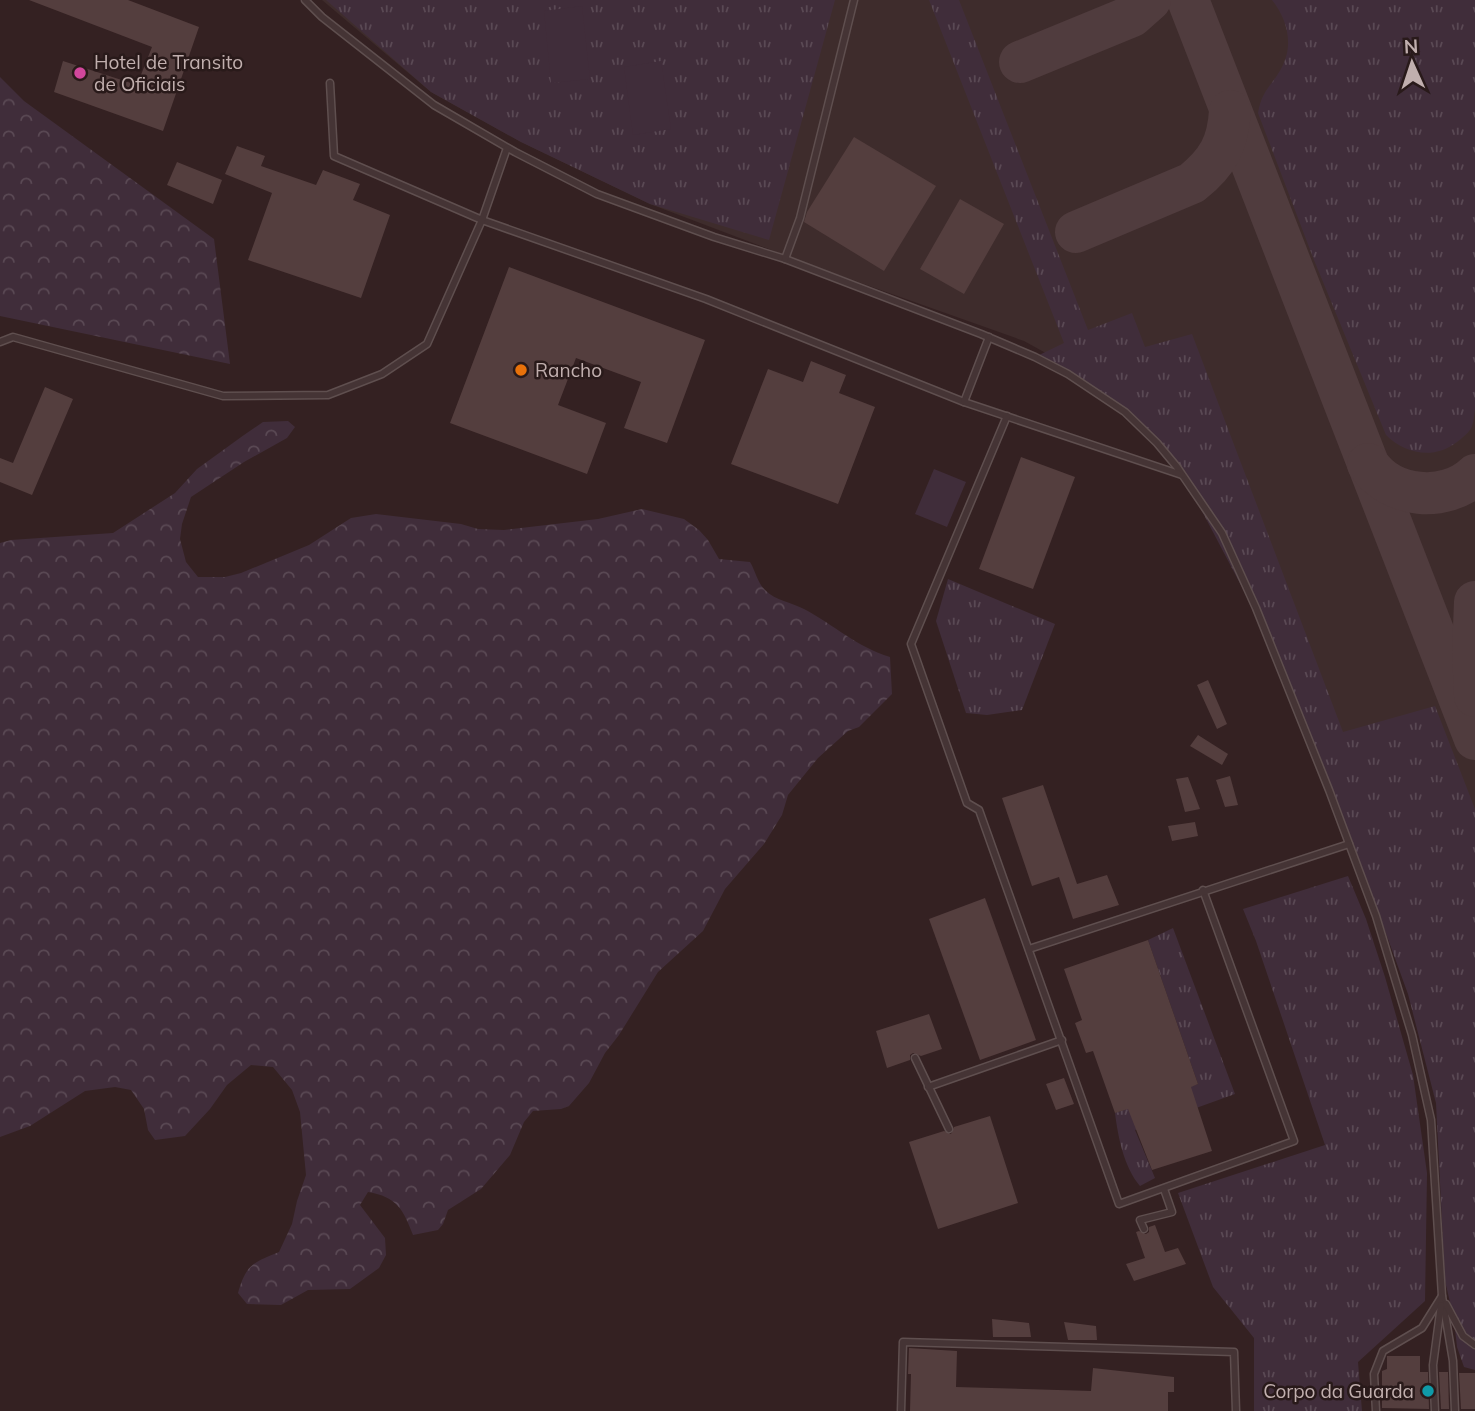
<svg xmlns="http://www.w3.org/2000/svg" width="1475" height="1411" font-family="Mulish,sans-serif">
  <style>
    .airport { fill: #3e2c2c }
    .grass { fill: url(#grass-tufts) }
    .forest { fill: url(#forest-crowns) }
    .pitch { fill: #402d3a }
    .lines { fill: none; stroke-linecap: round; stroke-linejoin: round }
    .taxiway { stroke: #503c3e; stroke-width: 42 }
    .building { fill: #543e3e }
    .service-casing { stroke: #5f4f4f; stroke-width: 9 }
    .service { stroke: #453435; stroke-width: 6 }
    .hotel-dot { fill: #d1479c; stroke: #291a1a; stroke-width: 2.5 }
    .food-dot { fill: #e8710a; stroke: #291a1a; stroke-width: 2.5 }
    .culture-dot { fill: #0f9aa8; stroke: #291a1a; stroke-width: 2.5 }
    .labels { text-anchor: middle; dominant-baseline: central; stroke-width: 5; stroke-linejoin: round; paint-order: stroke }
    .poi-label { font-size: 19px; fill: #c1afae; stroke: #291a1a; text-anchor: start }
  </style>
  <defs>
    <pattern id="grass-tufts" width="24" height="20" patternUnits="userSpaceOnUse" patternTransform="scale(1.75)"><rect width="24" height="20" fill="#402d3a"/><path d="M3 7l-1-3M5 7V3M7 7l1-3M15 17l-1-3M17 17v-4M19 17l1-3" fill="none" stroke="#5a4954"/></pattern>
    <pattern id="forest-crowns" width="20" height="18" patternUnits="userSpaceOnUse" patternTransform="scale(1.75)"><rect width="20" height="18" fill="#402d3a"/><path d="M2 6a3 3 0 1 1 6 0M12 15a3 3 0 1 1 6 0" fill="none" stroke="#5a4954"/></pattern>
  </defs>
  <rect width="100%" height="100%" fill="#342122"/>
  <polygon class="airport" points="322,0 1475,0 1475,1138 1213,501 1118,393 1024,341 827,271 650,204 521,142 431,92"/>
  <g class="grass">
    <polygon points="326,0 835,0 769,240 650,204 521,142 431,92"/>
    <polygon points="929,0 959,0 1088,330 1132,313 1145,347 1192,334 1343,732 1435,706 1475,809 1475,1370 1464,1367 1457,1347 1454,1319 1445,1281 1436,1103 1408,994 1352,840 1264,629 1183,475 1125,412 1068,374 1035,357 1064,343"/>
    <path d="M1272 0H1475V409C1474 415 1474 421 1472 426 1470 432 1462 438 1457 442 1434 460 1405 454 1386 435L1314 260 1258 113C1262 90 1271 87 1281 69 1294 46 1288 20 1272 0Z"/>
    <polygon points="948,579 1055,624 1022,710 987,715 966,713 936,621"/>
    <polygon points="1348,876 1366,919 1385,977 1413,1075 1427,1173 1425,1301 1358,1362 1362,1411 1254,1411 1254,1338 1213,1287 1178,1193 1325,1145 1256,941 1243,909"/>
    <path d="M1173 928 1235 1094 1135 1130 1155 1178 1140 1186C1124 1167 1118 1137 1115 1113L1198 1084 1148 940Z"/>
  </g>
  <g class="forest">
    <polygon points="0,77 24,101 214,239 230,364 0,316"/>
    <path d="M288 421 295 427 287 438 244 462 191 497 182 524 180 539 186 562 198 577H225L241 573 309 545 351 518 376 514 461 524 478 529 504 530 598 519 642 509 684 519 699 530 708 540 719 559 750 562C756 572 757 582 765 590 776 601 791 602 804 609 834 625 857 647 890 657L892 694 859 727 848 731 818 758 788 795 782 815 764 844 725 889 703 931 658 972 619 1035 605 1053 589 1083 569 1106 561 1109 533 1111 524 1122 510 1155 481 1189 448 1210 443 1224 438 1230 413 1235C403 1209 397 1197 368 1192L360 1205 385 1238 386 1255 379 1268 350 1289 308 1290 281 1305 247 1304 238 1293C246 1265 252 1263 279 1252L292 1224 297 1201 306 1175 300 1112 292 1090 273 1067 251 1065 227 1085 210 1109 185 1136 155 1140 148 1130 144 1109 131 1090 115 1087 85 1091 30 1126 0 1137V543L11 540 113 533 175 493 197 469 244 435 263 422Z"/>
  </g>
  <g class="pitch">
    <polygon points="582,6 590,79 551,83 544,11"/>
    <polygon points="661,61 671,129 633,135 624,67"/>
    <polygon points="934,469 966,482 947,527 915,514"/>
  </g>
  <g class="lines">
    <g class="taxiway">
      <polyline points="1188,0 1475,739"/>
      <polyline points="1020,62 1132,16 1150,0"/>
      <path d="M1076 232 1192 183C1218 162 1228 144 1230 111"/>
      <path d="M1368 464C1391 498 1445 503 1475 475"/>
      <polyline points="1475,602 1473,652 1475,696"/>
    </g>
  </g>
  <g class="building">
    <polygon points="29,0 128,0 199,27 163,131 54,92 63,61 137,85 152,47"/>
    <polygon points="854,137 936,186 884,271 804,222 807,212"/>
    <polygon points="237,146 265,156 261,166 316,185 323,170 360,184 353,200 390,215 361,298 248,260 272,193 225,174"/>
    <polygon points="177,162 222,180 213,204 167,185"/>
    <polygon points="960,199 1004,224 964,294 920,269"/>
    <polygon points="509,267 705,340 667,443 624,428 641,382 576,358 558,405 606,423 587,474 450,423"/>
    <polygon points="811,361 846,375 839,393 875,407 838,504 731,464 768,369 803,382"/>
    <polygon points="45,387 73,399 32,495 0,482 0,458 13,463"/>
    <polygon points="1021,457 1075,477 1033,589 979,569"/>
    <polygon points="1208,680 1227,724 1217,729 1197,685"/>
    <polygon points="1198,735 1228,754 1222,765 1190,746"/>
    <polygon points="1230,776 1238,805 1225,807 1216,780"/>
    <polygon points="1188,777 1200,809 1185,812 1176,779"/>
    <polygon points="1043,785 1077,884 1107,875 1119,905 1073,919 1059,877 1032,886 1002,798"/>
    <polygon points="1195,822 1198,836 1172,841 1168,826"/>
    <polygon points="985,898 1036,1040 980,1060 929,919"/>
    <polygon points="1148,940 1198,1084 1191,1087 1212,1151 1152,1170 1128,1109 1115,1113 1093,1051 1086,1053 1075,1023 1082,1020 1064,969"/>
    <polygon points="929,1014 942,1049 921,1056 913,1053 910,1055 910,1060 887,1068 876,1031"/>
    <polygon points="1064,1078 1074,1104 1056,1110 1046,1084"/>
    <polygon points="990,1116 1018,1203 938,1229 909,1142 944,1131 951,1134 954,1127"/>
    <polygon points="1155,1225 1165,1252 1178,1248 1186,1264 1134,1281 1126,1264 1145,1258 1136,1232 1139,1231 1146,1234 1149,1232 1149,1227"/>
    <polygon points="992,1319 1029,1323 1031,1337 993,1337"/>
    <polygon points="1064,1322 1096,1326 1097,1340 1068,1340"/>
    <polygon points="909,1348 957,1351 956,1387 1091,1391 1093,1368 1174,1377 1174,1392 1168,1392 1168,1411 910,1411 911,1374 908,1374"/>
    <polygon points="1387,1356 1420,1356 1420,1372 1428,1372 1429,1409 1382,1408 1382,1371 1387,1369"/>
    <polygon points="1439,1372 1448,1372 1449,1409 1441,1409"/>
    <polygon points="1459,1373 1475,1373 1475,1409 1461,1409"/>
  </g>
  <g class="lines">
    <g class="service-casing">
      <g id="service">
        <polyline points="305,0 322,17 434,105 515,152 597,194 714,237 785,259 981,334 1035,357 1068,374 1125,412 1157,443 1177,467 1222,533 1256,608 1329,790 1376,916 1412,1035 1431,1120 1442,1296 1453,1361 1455,1411"/>
        <polyline points="330,83 334,156 482,220 706,299 964,402"/>
        <polyline points="785,259 800,218 854,0"/>
        <polyline points="989,337 964,402 1182,475"/>
        <polyline points="0,342 13,337 223,396 328,395 382,374 427,344 482,220 507,148"/>
        <polyline points="1007,416 911,644 967,803 979,810 1119,1204 1294,1141 1203,890"/>
        <polyline points="1029,949 1349,844"/>
        <polyline points="915,1058 949,1129"/>
        <polyline points="928,1087 1062,1040"/>
        <polyline points="1144,1229 1140,1220 1172,1212 1164,1189"/>
        <polyline points="1446,1304 1463,1336 1475,1345"/>
        <polyline points="901,1411 903,1342 1234,1352 1236,1411"/>
        <polyline points="1376,1411 1374,1374 1383,1351 1422,1328 1442,1296"/>
        <polyline points="1435,1411 1433,1365 1441,1305"/>
      </g>
    </g>
    <use href="#service" class="service"/>
  </g>
  <circle class="hotel-dot" cx="80" cy="73" r="7"/>
  <circle class="food-dot" cx="521" cy="370" r="7"/>
  <circle class="culture-dot" cx="1428" cy="1391" r="7"/>
  <g class="labels">
    <g class="poi-label">
      <text x="94" y="62">Hotel de Transito<tspan x="94" dy="22">de Oficiais</tspan></text>
      <text x="535" y="370">Rancho</text>
      <text x="1414" y="1391" text-anchor="end">Corpo da Guarda</text>
    </g>
  </g>
  <g transform="translate(1412 63) rotate(357)" stroke="#291a1a" stroke-width="5" paint-order="stroke">
  <path d="M0-5L12 26L0 18L-12 26Z" fill="#c1afae"/>
  <text y="-10" font-size="19" font-weight="bold" text-anchor="middle" fill="#c1afae">N</text>
  </g>
</svg>
